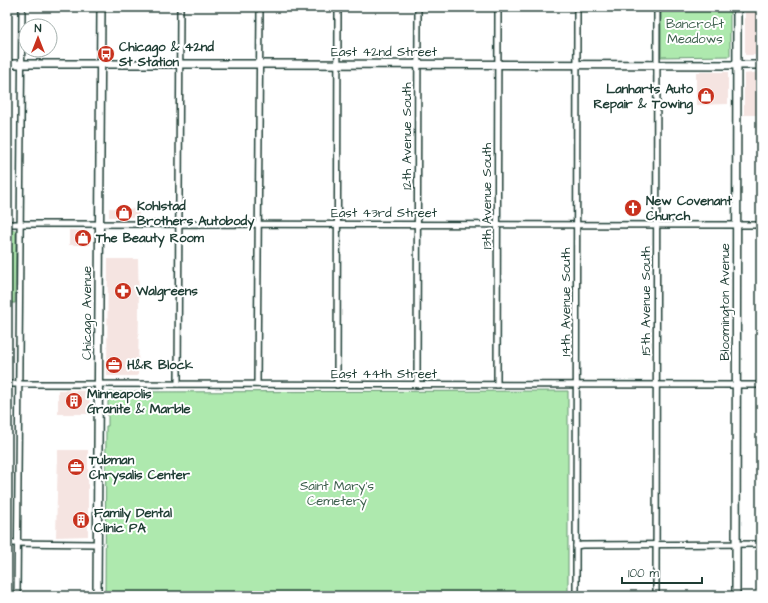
<svg xmlns="http://www.w3.org/2000/svg" width="768" height="603" font-family="'Architects Daughter',sans-serif">
  <style>
    .built { fill: #f5e4e1 }
    .green { fill: #aee9ae; stroke: #669371 }
    .lines { fill: none; stroke-linecap: round; stroke-linejoin: round }
    .minor-casing { stroke: #1f3d34; stroke-width: 8 }
    .tertiary-casing { stroke: #1f3d34; stroke-width: 10 }
    .minor { stroke: #fff; stroke-width: 5 }
    .tertiary { stroke: #fff; stroke-width: 7 }
    .labels { text-anchor: middle; dominant-baseline: central; stroke-width: 4; stroke-linejoin: round; paint-order: stroke }
    .park-label { font-size: 13px; fill: #3c5f4c; stroke: #fff }
    .poi-label { font-size: 13px; font-weight: bold; fill: #1f3d34; stroke: #fff; text-anchor: start }
    .street-label { font-size: 13px; fill: #1f3d34; stroke: #fff }
  </style>
  <rect width="100%" height="100%" fill="#fff"/>
  <filter id="ink" filterUnits="userSpaceOnUse"><feTurbulence type="fractalNoise" baseFrequency=".025" numOctaves="2"/><feDisplacementMap in="SourceGraphic" scale="8" xChannelSelector="R" yChannelSelector="G"/><feConvolveMatrix kernelMatrix="1 2 1 2 8 2 1 2 1" color-interpolation-filters="sRGB"/></filter>
  <g filter="url(#ink)">
    <g class="built">
      <rect x="745" y="7" width="16" height="48"/>
      <polygon points="696,72 728,72 728,104 696,105"/>
      <polygon points="761,72 761,115 744,115 744,74"/>
      <polygon points="109,208 139,209 139,217 109,217"/>
      <polygon points="69,230 89,231 90,245 69,245"/>
      <polygon points="108,259 138,259 139,308 138,376 107,376"/>
      <polygon points="58,390 90,391 89,414 58,414"/>
      <polygon points="58,450 88,450 88,536 56,537"/>
    </g>
    <g class="green">
      <polygon points="661,7 730,7 730,56 661,57"/>
      <polygon points="7,230 16,230 15,303 7,303"/>
      <polygon points="568,391 568,596 105,596 106,426 108,426 108,392"/>
    </g>
    <g class="lines">
      <g class="minor-casing">
        <g id="minor">
          <polyline points="7,224 761,225"/>
          <polyline points="7,384 761,385"/>
          <polyline points="178,384 180,7"/>
          <polyline points="257,384 260,7"/>
          <polyline points="337,385 338,7"/>
          <polyline points="417,385 418,7"/>
          <polyline points="497,385 498,7"/>
          <polyline points="7,543 97,544"/>
          <polyline points="576,546 582,545 761,544"/>
          <polyline points="17,596 22,7"/>
          <polyline points="576,596 577,7"/>
          <polyline points="656,596 657,7"/>
        </g>
      </g>
      <g class="tertiary-casing">
        <g id="tertiary">
          <polyline points="7,64 220,64 761,65"/>
          <polyline points="97,596 101,7"/>
          <polyline points="736,596 737,7"/>
        </g>
      </g>
      <use href="#minor" class="minor"/>
      <use href="#tertiary" class="tertiary"/>
    </g>
  </g>
  <defs>
    <g id="bus-disc" transform="scale(0.9)"><circle r="9.5" fill="#c8321e" stroke="#fff"/><path d="M-5-6H5V4H4V6H2V4H-2V6H-4V4H-5ZM-3.5-4V0h7V-4ZM-3.5 1.2v1.5H-2V1.2ZM2 1.2v1.5H3.5V1.2Z" fill="#fff"/></g>
    <g id="shop-disc" transform="scale(0.9)"><circle r="9.5" fill="#c8321e" stroke="#fff"/><path d="M-5-2.5h2.3a2.7 3.5 0 0 1 5.4 0H5L5.5 6h-11ZM-1.5-2.5h3a1.5 2.3 0 0 0-3 0Z" fill="#fff"/></g>
    <g id="church-disc" transform="scale(0.9)"><circle r="9.5" fill="#c8321e" stroke="#fff"/><path d="M-1.2-6h2.4v3.5h3.3v2.4h-3.3V6h-2.4V-.1h-3.3v-2.4h3.3Z" fill="#fff"/></g>
    <g id="pharmacy-disc" transform="scale(0.9)"><circle r="9.5" fill="#c8321e" stroke="#fff"/><path d="M-2-6h4v4h4v4h-4v4h-4v-4h-4v-4h4Z" fill="#fff"/></g>
    <g id="office-disc" transform="scale(0.9)"><circle r="9.5" fill="#c8321e" stroke="#fff"/><path d="M-6-3h4V-5.5h4V-3h4V5H-6ZM-1-4.5V-3h2v-1.5ZM-6 0V1H6V0Z" fill="#fff"/></g>
    <g id="building-disc" transform="scale(0.9)"><circle r="9.5" fill="#c8321e" stroke="#fff"/><path d="M-4-6H4V6H1V3H-1V6H-4ZM-2.5-4.3h1.7v1.8h-1.7ZM.8-4.3h1.7v1.8H.8ZM-2.5-1h1.7V.8h-1.7ZM.8-1h1.7V.8H.8Z" fill="#fff"/></g>
  </defs>
  <g fill-rule="evenodd">
    <use href="#bus-disc" x="106" y="54"/>
    <use href="#shop-disc" x="706" y="96"/>
    <use href="#church-disc" x="633" y="208"/>
    <use href="#shop-disc" x="124" y="213"/>
    <use href="#shop-disc" x="83" y="238"/>
    <use href="#pharmacy-disc" x="123" y="291"/>
    <use href="#office-disc" x="114" y="365"/>
    <use href="#building-disc" x="74" y="401"/>
    <use href="#office-disc" x="76" y="467"/>
    <use href="#building-disc" x="81" y="520"/>
  </g>
  <g class="labels">
    <g class="park-label">
      <text x="695" y="24">Bancroft<tspan x="695" dy="15">Meadows</tspan></text>
      <text x="337" y="486">Saint Mary's<tspan x="337" dy="15">Cemetery</tspan></text>
    </g>
    <g class="poi-label">
      <text x="119" y="47">Chicago &amp; 42nd<tspan x="119" dy="15">St Station</tspan></text>
      <text x="693" y="89" text-anchor="end">Lanharts Auto<tspan x="693" dy="15">Repair &amp; Towing</tspan></text>
      <text x="646" y="201">New Covenant<tspan x="646" dy="15">Church</tspan></text>
      <text x="137" y="206">Kohlstad<tspan x="137" dy="15">Brothers Autobody</tspan></text>
      <text x="96" y="238">The Beauty Room</text>
      <text x="136" y="291">Walgreens</text>
      <text x="127" y="365">H&amp;R Block</text>
      <text x="87" y="394">Minneapolis<tspan x="87" dy="15">Granite &amp; Marble</tspan></text>
      <text x="89" y="460">Tubman<tspan x="89" dy="15">Chrysalis Center</tspan></text>
      <text x="94" y="513">Family Dental<tspan x="94" dy="15">Clinic PA</tspan></text>
    </g>
    <g class="street-label">
      <text x="384" y="52">East 42nd Street</text>
      <text transform="translate(407 136) rotate(-90)">12th Avenue South</text>
      <text transform="translate(487 196) rotate(-90)">13th Avenue South</text>
      <text x="384" y="213">East 43rd Street</text>
      <text transform="translate(646 301) rotate(-90)">15th Avenue South</text>
      <text transform="translate(566 302) rotate(-90)">14th Avenue South</text>
      <text transform="translate(725 302) rotate(-90)">Bloomington Avenue</text>
      <text transform="translate(87 313) rotate(-90)">Chicago Avenue</text>
      <text x="384" y="374">East 44th Street</text>
    </g>
  </g>
  <rect width="768" height="603" fill="none" stroke="#fff" stroke-width="24"/>
  <rect x="12" y="12" width="744" height="579" fill="none" stroke="#1f3d34" stroke-width="1.5" filter="url(#ink)"/>
  <g transform="translate(38 38)"><circle r="19" fill="#ffffff" stroke="#a5b1ae"/>
  <path d="M0-3L7 15L0 10L-7 15Z" fill="#c8321e"/>
  <text y="-6" font-size="11" font-weight="bold" text-anchor="middle" fill="#1f3d34">N</text>
  </g>
  <path d="M622 577v6h80v-6" fill="none" stroke="#1f3d34" stroke-width="2"/>
  <text x="628" y="577" font-size="12" fill="#1f3d34" stroke="#ffffff" stroke-width="3" paint-order="stroke">100 m</text>
</svg>
